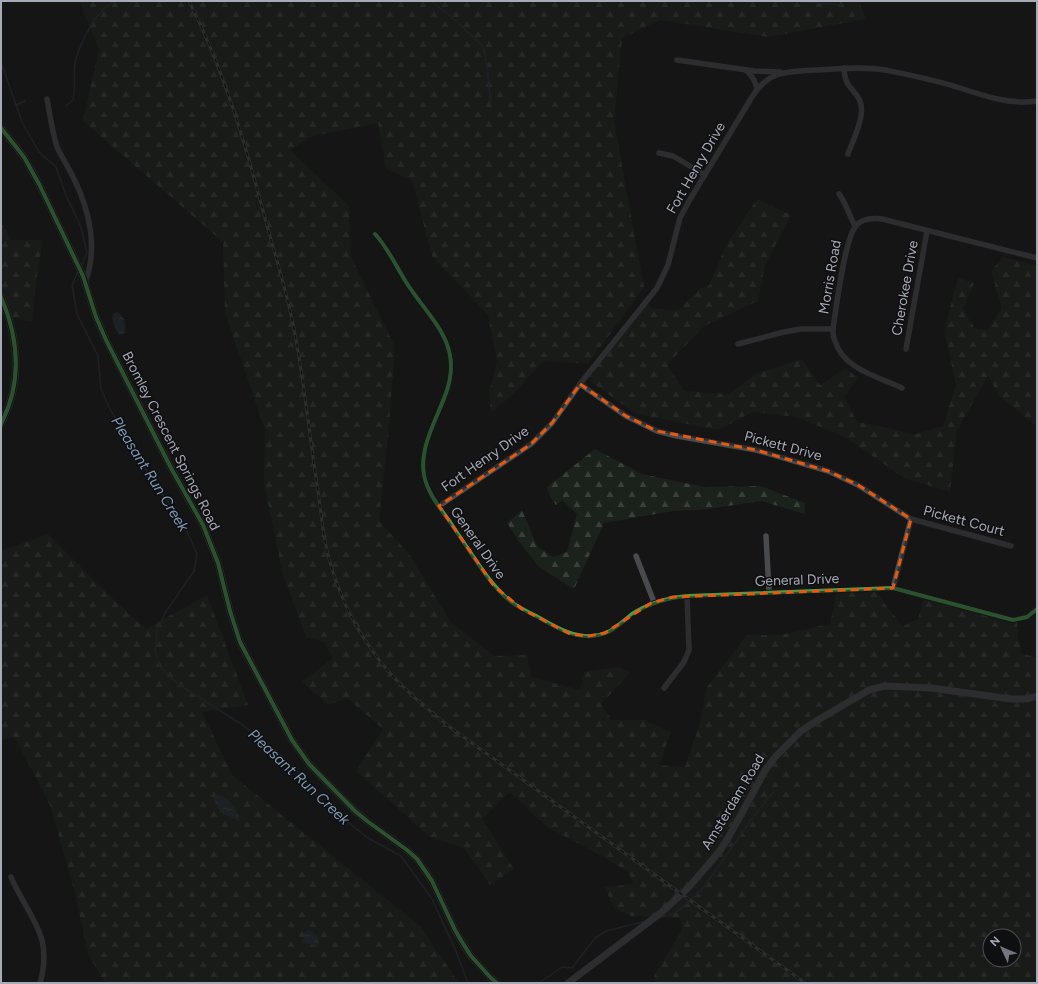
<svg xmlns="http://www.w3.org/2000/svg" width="1038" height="984" font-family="Figtree,sans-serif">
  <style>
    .forest { fill: url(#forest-firs); fill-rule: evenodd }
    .water { fill: url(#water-ripples) }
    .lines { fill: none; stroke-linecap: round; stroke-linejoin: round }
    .stream { stroke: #283037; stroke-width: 1.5 }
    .minor { stroke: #494a4e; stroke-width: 5.5 }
    .tertiary { stroke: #494a4e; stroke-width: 7 }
    .rail-casing { stroke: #494a4d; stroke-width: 3 }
    .rail { stroke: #0f0f11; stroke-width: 1.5; stroke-dasharray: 4.5; stroke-linecap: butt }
    .cycleway-casing { stroke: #0f0f11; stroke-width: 6 }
    .cycleway { stroke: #469c4c; stroke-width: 4 }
    .marked { fill: none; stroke: #e8590c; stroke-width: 3; stroke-dasharray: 8 5; stroke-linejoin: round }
    .labels { text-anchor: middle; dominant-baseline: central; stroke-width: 3; stroke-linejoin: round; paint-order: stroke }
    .street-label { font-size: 14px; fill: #a6abb7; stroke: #0f0f11 }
    .water-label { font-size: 15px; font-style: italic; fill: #7c99b3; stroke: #0f0f11 }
  </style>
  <defs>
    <pattern id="forest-firs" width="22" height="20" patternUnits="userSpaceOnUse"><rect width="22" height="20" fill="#1b221c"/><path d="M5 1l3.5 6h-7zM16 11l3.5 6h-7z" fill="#393f3b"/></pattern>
    <pattern id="water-ripples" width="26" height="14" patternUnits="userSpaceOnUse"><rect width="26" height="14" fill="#283037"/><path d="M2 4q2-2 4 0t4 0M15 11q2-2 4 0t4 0" fill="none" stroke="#444b52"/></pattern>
  </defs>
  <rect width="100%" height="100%" fill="#151515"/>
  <g class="forest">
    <path d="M79 1H859L866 19 768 37 660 20 622 38 614 121 644 287 588 364 543 361 514 393 491 413 489 394 497 361 488 315 432 256 412 180 386 169 378 123 312 136 290 150 349 206 351 257 395 347 388 437 379 521 409 554 451 622 494 656 527 655 532 677 580 690 584 672 619 667 630 673 601 704 612 720H644L671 732 659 765 685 767 700 723 707 687 747 635H780L830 624 837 590 875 589 887 607 903 626 918 619 924 596 1017 620 1018 636 1021 653 1037 658V983H655L654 976 682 930 680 918 631 916 613 908 605 887 634 884 628 872 589 849 547 827 510 792 482 819 514 869 490 885 464 848 430 837 356 771 383 729 347 698 329 705 302 682 333 658 324 642 306 637 283 575 264 483 265 430 225 312 223 242 83 121 99 49ZM990 936H1014V960H990Z"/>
    <polygon points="757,199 791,215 765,265 758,301 704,326 667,365 685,391 729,394 757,373 802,359 820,385 846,368 858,378 844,397 857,422 893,429 913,435 943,426 956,384 944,331 958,278 974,283 963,309 975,329 988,329 1002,308 991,271 1003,257 1037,266 1037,422 1035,425 999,396 988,375 957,431 950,492 904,478 845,437 796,417 753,412 718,430 636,414 591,382 589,374 646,302 652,308 677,311 701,288 709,286 725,247"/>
    <polygon points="1,222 11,240 43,240 37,276 32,322 1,315"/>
    <polygon points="595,449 642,474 704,487 761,486 805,503 805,514 761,501 700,510 673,511 604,523 574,589 539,567 523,547 507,523 522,510 537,546 553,557 567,552 577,514 562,500 556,505 550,497 547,487"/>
    <polygon points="48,534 114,600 146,629 207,595 248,705 202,712 232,775 420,926 459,983 105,983 88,954 75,893 50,805 15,738 1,740 1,551"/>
  </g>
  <g class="water">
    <path d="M117 312C126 316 125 324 125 333L120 335C115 330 111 321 113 314Z"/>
    <path d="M215 794C231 798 235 807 240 821L221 813 214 800Z"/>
    <path d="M307 930 312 931C317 935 320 939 318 946L303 943 302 940 304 938V935Z"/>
  </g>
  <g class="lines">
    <g class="stream">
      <polyline points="431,1 455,20 483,46 487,66 491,105"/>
      <polyline points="794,1 841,5"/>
      <polyline points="1,62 22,122 39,152 56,167 65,193 81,227 87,253 81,266"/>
      <polyline points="16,105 25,101"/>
      <path d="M66 106 73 100C76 88 73 76 75 63 78 48 91 22 102 11 105 7 110 4 114 1"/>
      <polyline points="78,271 72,285 77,314 98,356 101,389 110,409 156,486 182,520 197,554 194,571 165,613 157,631 155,651 160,667 178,684 244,726 274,749 299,773 321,801 368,838 401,856 432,899 455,949 468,983"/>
      <polyline points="661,917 674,914 701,891 754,816 774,791"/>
      <polyline points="539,983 562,967 572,968 595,938 606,931 646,921"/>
    </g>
    <g class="minor">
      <polyline points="677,60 754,71 780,72"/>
      <path d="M844 68C845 89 853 86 860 101 866 115 853 140 848 154"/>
      <path d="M746 70C752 76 756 81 757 90"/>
      <path d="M47 99C50 115 52 131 57 147 62 158 69 168 74 179 90 211 98 249 85 283"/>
      <polyline points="659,153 673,156 705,175"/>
      <path d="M839 194C846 203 849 215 855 226"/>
      <path d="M375 234C388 248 396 266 406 282 430 320 464 343 446 393 437 419 419 447 424 475 427 492 440 508 450 522 462 540 474 558 486 575 493 584 500 593 509 600 517 607 528 612 538 617 560 630 584 644 610 631 618 626 625 620 632 614 649 603 667 598 687 596L893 588 1013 620 1027 617 1037 609"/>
      <polyline points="738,344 784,332 801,329 833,329"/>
      <polyline points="906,349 927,231"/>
      <polyline points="580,384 626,416 657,431 677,436 756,450 828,471 858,485 911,519 1011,546"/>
      <path d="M902 388C879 377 843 369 835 341 833 337 833 333 833 329 836 309 845 237 856 226 862 218 873 218 882 219L1037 258"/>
      <path d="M439 506 531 444 552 423 580 384 657 288 668 265 680 218 689 201 752 97C769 70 786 72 815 70 838 69 862 66 885 70 910 75 936 80 960 88 984 96 1011 105 1037 101"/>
      <polyline points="766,536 769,592"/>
      <polyline points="636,556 654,602"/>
      <polyline points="893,588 911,519"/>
      <polyline points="664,688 684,662 689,650 687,596"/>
      <path d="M11 877C28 917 54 934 40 983"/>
    </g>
    <g class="tertiary">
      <polyline points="1,128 24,157 39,184 83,276 96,317 106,340 171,468 203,525 218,563 230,611 240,642 292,740 309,764 355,811 367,821 407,850 417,859 432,881 455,930 462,942 471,956 491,978 497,983"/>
      <path d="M1 297C19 339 22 383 1 424"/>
      <polyline points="568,983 662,912 688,888 719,852 728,838 766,769 776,756 801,731 818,720 869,690 885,686 931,688 1011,699 1027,699 1037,696"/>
    </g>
    <g class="rail-casing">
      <path id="rail" d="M189 1C224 70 245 143 265 218 275 255 287 292 294 329 305 385 310 442 319 498 322 523 325 549 333 572 342 600 355 627 372 650 393 681 422 705 451 728L805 983"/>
    </g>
    <use href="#rail" class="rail"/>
    <g class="cycleway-casing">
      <g id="cycleway">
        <polyline points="1,128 24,157 39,184 83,276 96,317 106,340 171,468 203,525 218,563 230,611 240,642 292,740 309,764 355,811 367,821 407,850 417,859 432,881 455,930 462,942 471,956 491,978 497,983"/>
        <path d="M375 234C388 248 396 266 406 282 430 320 464 343 446 393 437 419 419 447 424 475 427 492 440 508 450 522 462 540 474 558 486 575 493 584 500 593 509 600 517 607 528 612 538 617 560 630 584 644 610 631 618 626 625 620 632 614 649 603 667 598 687 596L893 588 1013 620 1027 617 1037 609"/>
        <path d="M1 297C19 339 22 383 1 424"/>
      </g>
    </g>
    <use href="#cycleway" class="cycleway"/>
  </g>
  <path d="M0 0H1038V984H0ZM580 384 626 416 657 431 756 450 828 471 858 485 911 519 893 588 673 597 651 603 605 633 588 636 570 634 522 609 494 586 439 506 531 444 552 423Z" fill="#151515" fill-opacity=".55" fill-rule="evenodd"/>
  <path class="marked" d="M580 384 626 416 657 431 756 450 828 471 858 485 911 519 893 588 673 597 651 603 605 633 588 636 570 634 522 609 494 586 439 506 531 444 552 423Z"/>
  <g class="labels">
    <g class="street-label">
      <text transform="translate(696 168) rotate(-60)">Fort Henry Drive</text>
      <text transform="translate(830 277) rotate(-80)">Morris Road</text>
      <text transform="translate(905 288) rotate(-80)">Cherokee Drive</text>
      <text transform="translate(171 441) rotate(63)">Bromley Crescent Springs Road</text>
      <text transform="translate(783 446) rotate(15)">Pickett Drive</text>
      <text transform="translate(485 459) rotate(-35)">Fort Henry Drive</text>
      <text transform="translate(964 521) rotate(15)">Pickett Court</text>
      <text transform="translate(478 543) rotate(55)">General Drive</text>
      <text transform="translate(797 580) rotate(-2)">General Drive</text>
      <text transform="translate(733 802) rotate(-59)">Amsterdam Road</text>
    </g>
    <g class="water-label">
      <text transform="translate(150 474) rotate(58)">Pleasant Run Creek</text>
      <text transform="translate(299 777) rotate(43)">Pleasant Run Creek</text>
    </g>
  </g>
  <rect width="1038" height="984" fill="none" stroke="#a6abb7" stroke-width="4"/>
  <g transform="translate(1002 948) rotate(314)"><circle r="19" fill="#0f0f11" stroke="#4b4d53"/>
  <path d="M0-3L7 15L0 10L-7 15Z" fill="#73767e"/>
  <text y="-6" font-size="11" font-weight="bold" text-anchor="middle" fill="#a6abb7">N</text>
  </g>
</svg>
